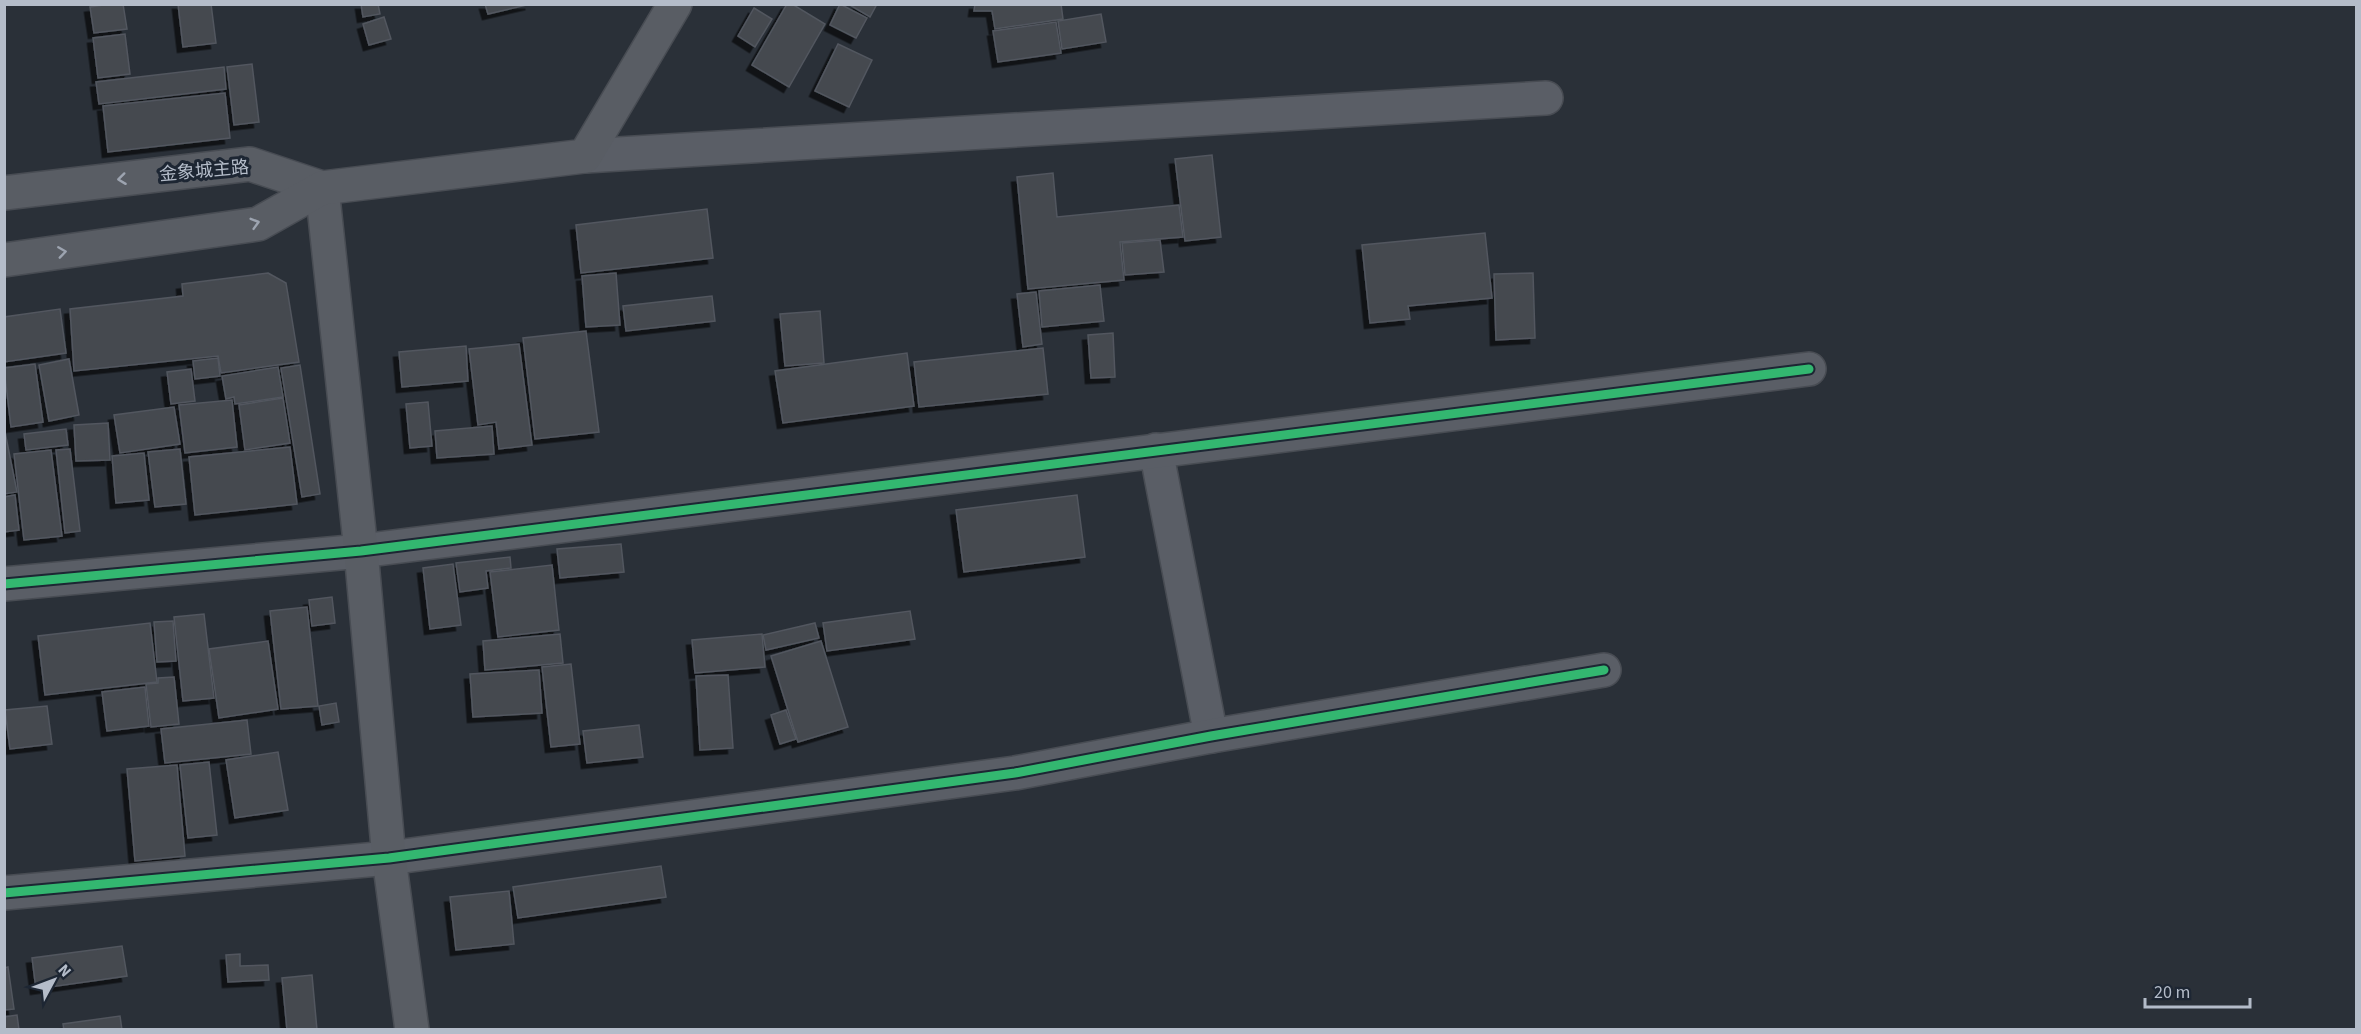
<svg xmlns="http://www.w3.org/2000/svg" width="2361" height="1034" font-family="'Source Sans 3','Noto Sans SC',sans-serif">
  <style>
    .building { fill: #444950; stroke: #52575f; stroke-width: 1.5; filter: url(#shadow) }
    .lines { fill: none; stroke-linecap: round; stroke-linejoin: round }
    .street-casing { stroke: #484c53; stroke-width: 36 }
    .secondary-casing { stroke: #484c53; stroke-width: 36 }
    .street { stroke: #5a5e66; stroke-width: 33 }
    .secondary { stroke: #595d64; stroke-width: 33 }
    .cycleway-casing { stroke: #1d2633; stroke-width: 13 }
    .cycleway { stroke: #33b770; stroke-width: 9 }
    .oneway { stroke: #9da4b0 }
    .labels { text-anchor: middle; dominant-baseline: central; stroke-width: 6; stroke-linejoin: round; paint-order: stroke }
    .street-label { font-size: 18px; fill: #b4bcc9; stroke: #1d2633 }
  </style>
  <defs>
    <filter id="shadow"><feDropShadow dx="-5.5" dy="5.5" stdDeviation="0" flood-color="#0009"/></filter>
  </defs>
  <rect width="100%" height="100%" fill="#2a3038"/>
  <g class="building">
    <polygon points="110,4 123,4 127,29 94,33 90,7"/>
    <polygon points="178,4 211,4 216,43 183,47"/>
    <polygon points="361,4 378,4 380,14 363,17"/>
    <polygon points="485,4 531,4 488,14"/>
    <polygon points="787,4 792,4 825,24 789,87 752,65"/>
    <polygon points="840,4 867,18 856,38 830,25"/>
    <polygon points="848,4 877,4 870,17"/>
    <polygon points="975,4 1061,4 1063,19 995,29 992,11 974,11"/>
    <polygon points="754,8 772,19 755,47 738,36"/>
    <polygon points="1101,14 1106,42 1062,49 1058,21"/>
    <polygon points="384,17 391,39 369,45 363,24"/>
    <polygon points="1056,22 1061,53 998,62 993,31"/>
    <polygon points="125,34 130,74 98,78 93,38"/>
    <polygon points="838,44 872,60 849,107 815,91"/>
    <polygon points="252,64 259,122 234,125 227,67"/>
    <polygon points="224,67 226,89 99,104 96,82"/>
    <polygon points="225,93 230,138 108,152 103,106"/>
    <polygon points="1212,155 1221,237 1185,241 1175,159"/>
    <polygon points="1053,173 1057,217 1179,205 1183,237 1120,242 1124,280 1028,289 1017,177"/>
    <polygon points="707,209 713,258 581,273 576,225"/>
    <polygon points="1485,233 1492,298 1408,306 1410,319 1370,323 1362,245"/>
    <polygon points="1160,240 1164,272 1125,275 1122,243"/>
    <polygon points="268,273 286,283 299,362 221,373 218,356 74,371 70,309 183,296 182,284"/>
    <polygon points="616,273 620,325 586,327 582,276"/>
    <polygon points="1533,273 1535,338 1496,340 1494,274"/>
    <polygon points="1100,285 1104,321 1042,327 1039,291"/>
    <polygon points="1036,292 1042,344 1023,347 1017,294"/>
    <polygon points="712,296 715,321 626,331 623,306"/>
    <polygon points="60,309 66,353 4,362 4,317"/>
    <polygon points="820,311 824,363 785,366 780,314"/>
    <polygon points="586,331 599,432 535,439 523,338"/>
    <polygon points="1113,333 1115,377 1091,378 1088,335"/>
    <polygon points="519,344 532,445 499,449 496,422 478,425 469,349"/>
    <polygon points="466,346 468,381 402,387 399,352"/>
    <polygon points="1043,348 1048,394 919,407 914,362"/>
    <polygon points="907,353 914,406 783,423 775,371"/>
    <polygon points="218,358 220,376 195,379 193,361"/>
    <polygon points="69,359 79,415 49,421 39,365"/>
    <polygon points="35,364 43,422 11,427 4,368"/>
    <polygon points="300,365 320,494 302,497 281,368"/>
    <polygon points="278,367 283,397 235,404 234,397 226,399 222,376"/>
    <polygon points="191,369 195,401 171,404 167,372"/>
    <polygon points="283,398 290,443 245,450 239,405"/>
    <polygon points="232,400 237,447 185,453 179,405"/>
    <polygon points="428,402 432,446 410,448 406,404"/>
    <polygon points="174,407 180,444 120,453 114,415"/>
    <polygon points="108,423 110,460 76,461 74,425"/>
    <polygon points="492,426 494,454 437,458 435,431"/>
    <polygon points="4,427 17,492 4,494"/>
    <polygon points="66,429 68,445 26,450 24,434"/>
    <polygon points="290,447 297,504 195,515 189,457"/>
    <polygon points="70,449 80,531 65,533 56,450"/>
    <polygon points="180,449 186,504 155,507 148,452"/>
    <polygon points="51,450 62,536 24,540 14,454"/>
    <polygon points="144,453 149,500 116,503 112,456"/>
    <polygon points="15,495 19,530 4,532 4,497"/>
    <polygon points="1077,495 1085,557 964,572 956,510"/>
    <polygon points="621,544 624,572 560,578 557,549"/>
    <polygon points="510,557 511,568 486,571 488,588 460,592 456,563"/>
    <polygon points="453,564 461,625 430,629 423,568"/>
    <polygon points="552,565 559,630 498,637 490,572"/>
    <polygon points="332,597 335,623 312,626 309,600"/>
    <polygon points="307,607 318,706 281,709 270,611"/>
    <polygon points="910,611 915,639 827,651 823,623"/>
    <polygon points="204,614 214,698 183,701 174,617"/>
    <polygon points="173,621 176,661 157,662 154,622"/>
    <polygon points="150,623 157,682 45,695 38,636"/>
    <polygon points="815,623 819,638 766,650 763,635"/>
    <polygon points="560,634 563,663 485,670 483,641"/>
    <polygon points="762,634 765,667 695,673 692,640"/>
    <polygon points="268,641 278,709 219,718 209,649"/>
    <polygon points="821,641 848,727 798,742 771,656"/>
    <polygon points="571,664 580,744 551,747 542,667"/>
    <polygon points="539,670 542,713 473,717 470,674"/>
    <polygon points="728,675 733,748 700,750 696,676"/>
    <polygon points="174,677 179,724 151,727 146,684 158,683 158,678"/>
    <polygon points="145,687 149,726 107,731 102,692"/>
    <polygon points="336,703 339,722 322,725 319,706"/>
    <polygon points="47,706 52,744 10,749 5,710"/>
    <polygon points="786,710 796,739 780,744 771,715"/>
    <polygon points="247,720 251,754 165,763 161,729"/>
    <polygon points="639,725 643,757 587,763 583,731"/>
    <polygon points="278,752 288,810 235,818 226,760"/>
    <polygon points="209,762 217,835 188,838 180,765"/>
    <polygon points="177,765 185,856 135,861 127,769"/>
    <polygon points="661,866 666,897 518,918 513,887"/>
    <polygon points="509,891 514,944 456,950 450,897"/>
    <polygon points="122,946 127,976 36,989 32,958"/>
    <polygon points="240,954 240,966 268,965 269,980 228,982 226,955"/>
    <polygon points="8,967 14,1009 4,1010 4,968"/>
    <polygon points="312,975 317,1030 287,1030 282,978"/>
    <polygon points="17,1015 19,1030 4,1030 4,1017"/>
    <polygon points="120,1016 122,1030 64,1030 63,1024"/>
  </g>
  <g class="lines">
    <g class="street-casing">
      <g id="street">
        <polyline points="585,156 1546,98"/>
        <polyline points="1156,450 1211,736"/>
        <polyline points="4,584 361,551 1809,369"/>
        <polyline points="4,893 389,858 1015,773 1211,736 1604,670"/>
      </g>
    </g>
    <g class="secondary-casing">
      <g id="secondary">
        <polyline points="322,188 361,551 389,858 412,1030"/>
        <polyline points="4,193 250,164 322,188"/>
        <polyline points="4,260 258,224 322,188 585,156 675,4"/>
      </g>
    </g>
    <use href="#street" class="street"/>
    <use href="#secondary" class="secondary"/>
    <g class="cycleway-casing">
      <g id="cycleway">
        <polyline points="4,584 361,551 1809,369"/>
        <polyline points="4,893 389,858 1015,773 1211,736 1604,670"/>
      </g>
    </g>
    <use href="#cycleway" class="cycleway"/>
  </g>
  <defs><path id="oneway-chevron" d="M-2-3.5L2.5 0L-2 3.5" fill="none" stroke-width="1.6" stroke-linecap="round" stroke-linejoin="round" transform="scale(1.5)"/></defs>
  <g class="oneway">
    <use href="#oneway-chevron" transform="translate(122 179) rotate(173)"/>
    <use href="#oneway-chevron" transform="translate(255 223) rotate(-16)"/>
    <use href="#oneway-chevron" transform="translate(62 252) rotate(-8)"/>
  </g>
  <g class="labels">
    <g class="street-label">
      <text transform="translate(204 171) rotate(-5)">金象城主路</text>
    </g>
  </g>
  <rect width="2361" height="1034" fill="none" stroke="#b4bcc9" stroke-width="12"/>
  <g transform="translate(54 980) rotate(49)" stroke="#1d2633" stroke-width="4.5" paint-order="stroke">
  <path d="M0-4.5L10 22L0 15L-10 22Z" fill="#b4bcc9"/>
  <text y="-9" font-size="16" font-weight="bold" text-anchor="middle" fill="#b4bcc9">N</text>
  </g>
  <path d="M2145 998v9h105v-9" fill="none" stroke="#b4bcc9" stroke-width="3"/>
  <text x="2154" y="998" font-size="18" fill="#b4bcc9" stroke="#1d2633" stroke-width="4.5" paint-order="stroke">20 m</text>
</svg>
